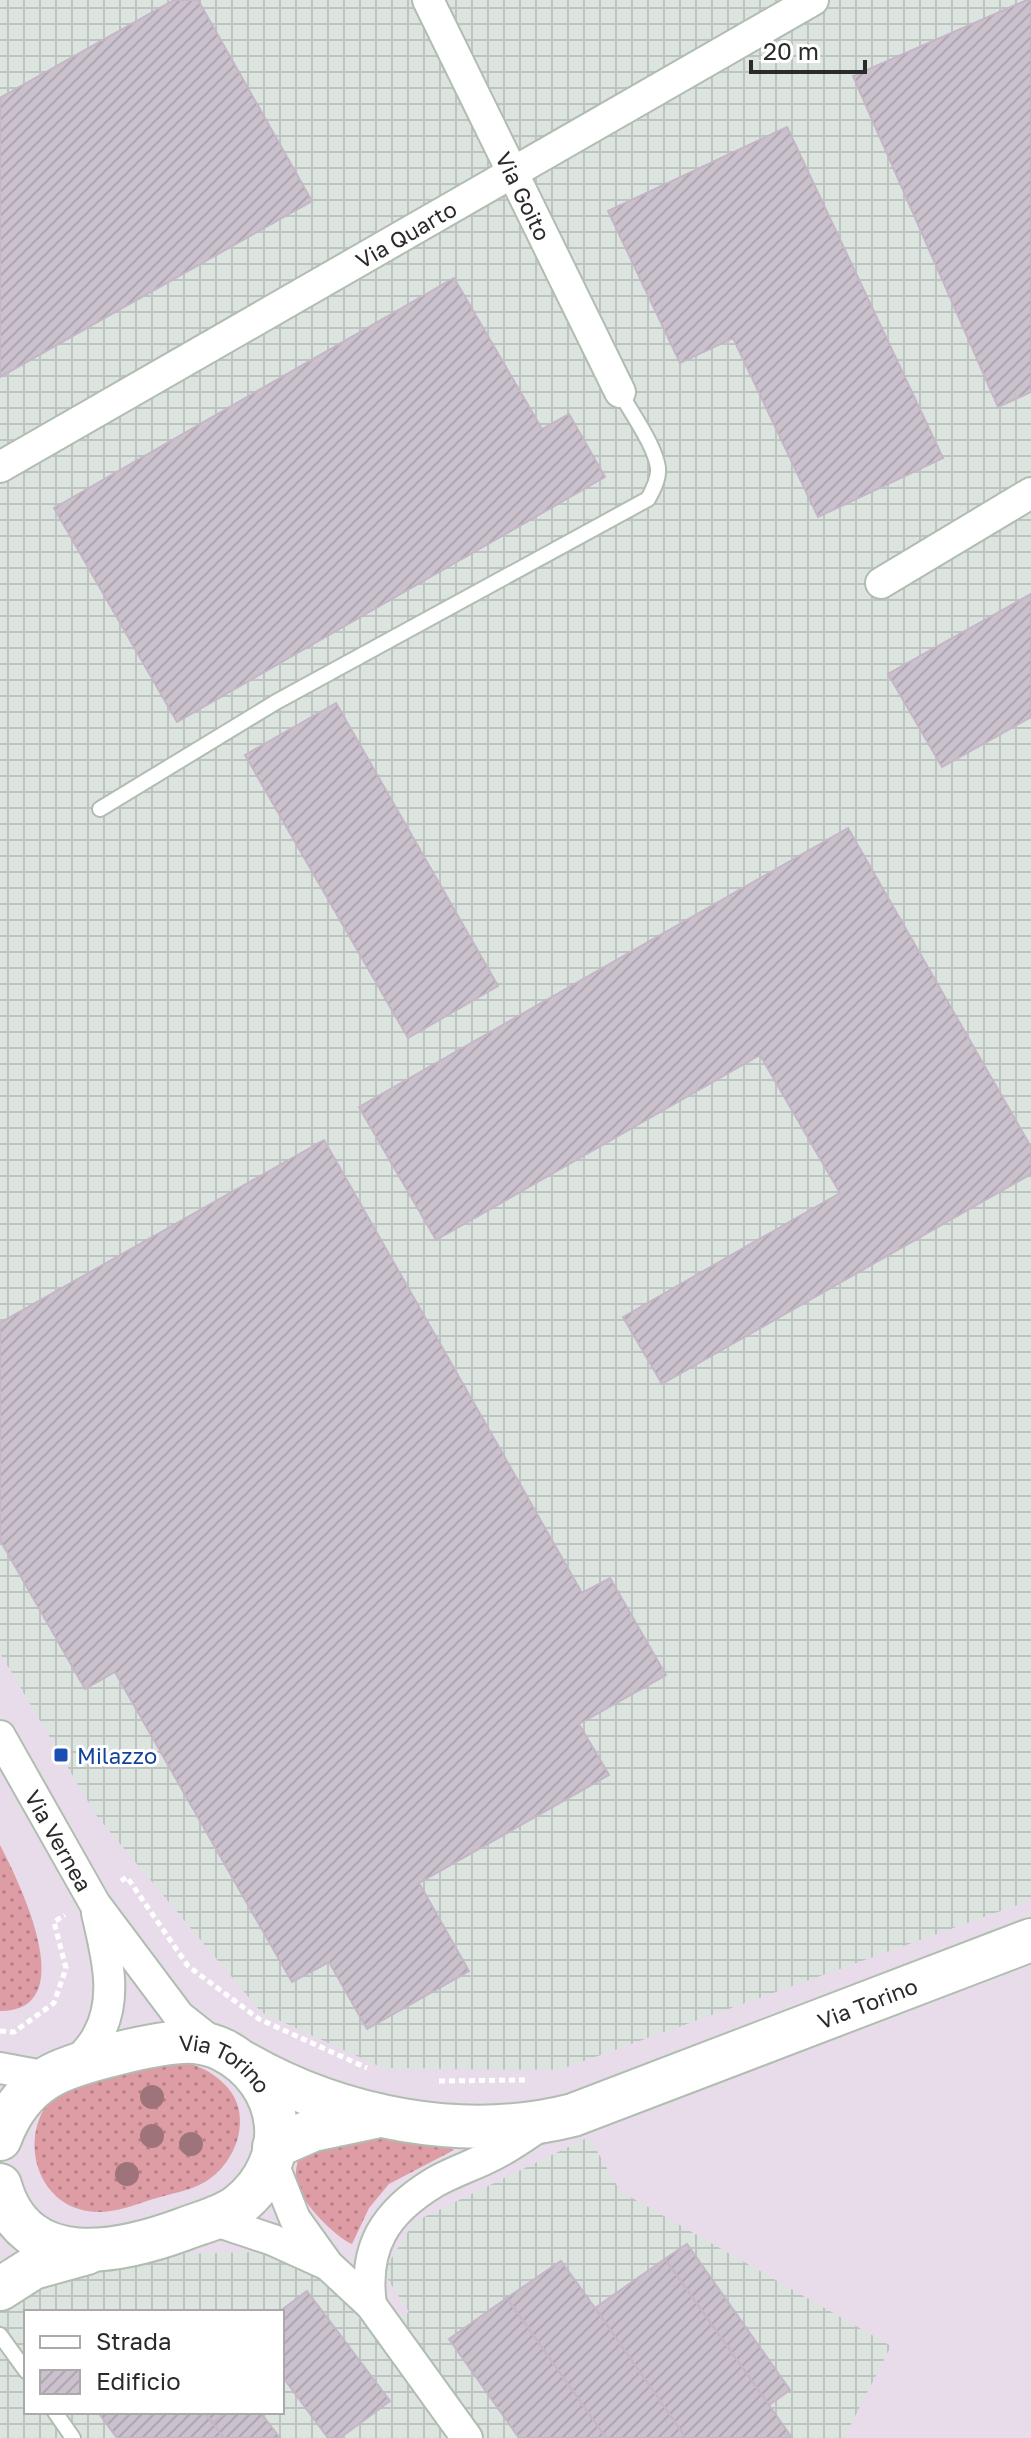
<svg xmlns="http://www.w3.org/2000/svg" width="1031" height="2438" font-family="'Golos Text',sans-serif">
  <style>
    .industrial { fill: url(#industrial-grid); fill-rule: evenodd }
    .grass { fill: url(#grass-dots) }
    .building { fill: url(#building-hatch); stroke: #c4b6c6; stroke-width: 2 }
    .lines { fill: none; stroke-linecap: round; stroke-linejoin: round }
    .service-casing { stroke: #b0bdb0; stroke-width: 18 }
    .minor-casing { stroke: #b0bdb0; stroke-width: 34 }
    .secondary-casing { stroke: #b0bdb0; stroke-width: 46 }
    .path { stroke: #fff; stroke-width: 5; stroke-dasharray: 6 4; stroke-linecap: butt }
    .service { stroke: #fff; stroke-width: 14 }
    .minor { stroke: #fff; stroke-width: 30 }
    .secondary { stroke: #fff; stroke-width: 42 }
    .tree { fill: #9e747a }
    .transit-dot { fill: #1a4fb4; stroke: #fff; stroke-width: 3 }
    .labels { text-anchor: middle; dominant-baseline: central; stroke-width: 6; stroke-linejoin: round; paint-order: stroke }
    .street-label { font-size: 22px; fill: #2a2a2a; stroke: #fff }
    .transit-label { font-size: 22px; fill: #164399; stroke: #fff; text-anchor: start }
  </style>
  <defs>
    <pattern id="industrial-grid" width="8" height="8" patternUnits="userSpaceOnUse" patternTransform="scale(2)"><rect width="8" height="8" fill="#dce4e0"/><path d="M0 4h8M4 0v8" fill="none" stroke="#bdc4c0"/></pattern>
    <pattern id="grass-dots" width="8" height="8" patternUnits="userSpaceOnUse" patternTransform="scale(2)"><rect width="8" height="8" fill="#de9ca5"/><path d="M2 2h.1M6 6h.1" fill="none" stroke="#b47f87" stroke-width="1.8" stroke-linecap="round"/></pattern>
    <pattern id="building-hatch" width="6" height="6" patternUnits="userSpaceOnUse" patternTransform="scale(2)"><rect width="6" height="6" fill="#cbc1cd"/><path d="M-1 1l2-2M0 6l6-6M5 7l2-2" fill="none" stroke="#aea6b0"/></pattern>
  </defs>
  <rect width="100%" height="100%" fill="#e8dceb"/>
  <g class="industrial">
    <polygon points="0,0 1031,0 1031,1900 559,2070 383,2068 261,2012 96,1815 0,1653"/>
    <path d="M589 2137 620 2191 891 2346 844 2438H0V2310L27 2283 74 2276 175 2254 257 2252 315 2271 373 2333 409 2312 383 2272 414 2222ZM26 2312H282V2412H26Z"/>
  </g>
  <g class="grass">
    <path d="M0 1845C19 1882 83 2011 0 2011Z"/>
    <path d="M169 2057C191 2063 213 2070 228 2088 253 2117 236 2164 205 2182 190 2191 169 2194 153 2199 131 2206 110 2215 87 2211 29 2201 16 2120 64 2088 71 2083 84 2082 93 2079 119 2072 144 2064 169 2057Z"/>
    <path d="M379 2135 438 2142 454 2150 389 2184 369 2208 352 2244C335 2237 302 2203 297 2184 294 2173 297 2162 301 2152Z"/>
  </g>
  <g class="building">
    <polygon points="174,0 198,0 312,201 0,377 0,98"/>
    <polygon points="1027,0 1031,0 1031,392 998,407 853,76"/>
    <polygon points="787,127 943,458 818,517 733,338 680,363 608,211"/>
    <polygon points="454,278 542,429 569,414 605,477 177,722 54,508"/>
    <polygon points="1031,594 1031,717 942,767 888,674"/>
    <polygon points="336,703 498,986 408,1038 245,755"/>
    <polygon points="848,828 1031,1147 1031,1174 662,1384 623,1317 840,1193 760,1055 436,1240 359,1107"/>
    <polygon points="324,1140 582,1593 610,1578 666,1675 579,1724 609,1775 419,1883 469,1971 367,2029 329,1962 292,1982 115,1672 85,1689 0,1540 0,1323"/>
    <polygon points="687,2244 790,2390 769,2405 665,2259"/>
    <polygon points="665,2259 769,2405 792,2438 686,2438 595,2308"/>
    <polygon points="561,2261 595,2308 686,2438 606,2438 507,2298"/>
    <polygon points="307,2291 390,2401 340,2438 328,2438 282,2376 282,2312 279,2312"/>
    <polygon points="507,2298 606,2438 519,2438 449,2339"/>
    <polygon points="98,2412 204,2412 224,2438 117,2438"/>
    <polygon points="204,2412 227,2412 213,2423"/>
    <polygon points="227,2412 260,2412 280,2438 224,2438 213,2423"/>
  </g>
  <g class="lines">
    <g class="service-casing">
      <g id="service">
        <path d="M100 809 276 702 648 499C653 490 659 479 658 468 655 445 631 413 620 392"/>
        <polyline points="0,2335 26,2371"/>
        <polyline points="55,2412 73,2438"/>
      </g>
    </g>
    <g class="minor-casing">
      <g id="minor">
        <path id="s1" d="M428 0 620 392"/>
        <path id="s2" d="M0 467 813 0"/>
        <polyline points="881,583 1031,493"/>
        <path id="s3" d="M0 1736 95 1904 179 2016 218 2047"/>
        <path d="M75 2065C83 2055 93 2046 98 2035 119 1997 106 1953 97 1913"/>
        <polyline points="0,2068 48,2077"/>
        <polyline points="272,2161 295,2219 328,2265 371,2305 467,2438"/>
        <polyline points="210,2219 273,2240 326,2264"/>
        <path d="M371 2305C363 2247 385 2212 435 2182 454 2171 477 2164 497 2153 513 2145 529 2133 544 2123"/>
      </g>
    </g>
    <g class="secondary-casing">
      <g id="secondary">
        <path id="s4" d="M244 2063C340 2118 464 2143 573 2115L1031 1940"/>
        <path id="s5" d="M0 2139C9 2114 24 2092 47 2078 72 2062 164 2040 194 2042 203 2043 215 2046 223 2050 285 2082 296 2160 239 2205 224 2217 202 2222 184 2229 119 2253 25 2274 0 2185"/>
        <polyline points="274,2147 313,2130 375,2117"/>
        <polyline points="0,2289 33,2268 87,2253"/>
      </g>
    </g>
    <g class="path">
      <polyline points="121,1881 127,1877 188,1966 259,2019 367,2068"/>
      <polyline points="0,2031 14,2032 54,2003 66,1968 54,1922 65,1915"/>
      <polyline points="439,2081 525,2080"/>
    </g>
    <use href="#service" class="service"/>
    <use href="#minor" class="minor"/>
    <use href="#secondary" class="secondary"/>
  </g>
  <g class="tree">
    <circle cx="152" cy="2097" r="12"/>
    <circle cx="152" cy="2136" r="12"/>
    <circle cx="191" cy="2144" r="12"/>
    <circle cx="127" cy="2174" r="12"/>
  </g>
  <rect class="transit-dot" x="53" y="1747" width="16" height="16" rx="4"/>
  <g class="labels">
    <g class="street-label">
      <text stroke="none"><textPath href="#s1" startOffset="218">Via Goito</textPath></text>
      <text stroke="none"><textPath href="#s2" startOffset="468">Via Quarto</textPath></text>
      <text stroke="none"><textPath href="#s3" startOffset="120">Via Vernea</textPath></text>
      <text stroke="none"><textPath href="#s4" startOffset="656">Via Torino</textPath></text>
      <text stroke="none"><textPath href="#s5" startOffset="268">Via Torino</textPath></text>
    </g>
    <g class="transit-label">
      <text x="77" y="1755">Milazzo</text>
    </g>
  </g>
  <rect x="24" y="2310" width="260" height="104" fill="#ffffff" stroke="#aaaaaa" stroke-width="2"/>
  <rect x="40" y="2336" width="40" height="12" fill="#ffffff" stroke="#aaaaaa" stroke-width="2"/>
  <text x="96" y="2350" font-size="24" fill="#2a2a2a">Strada</text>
  <rect x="40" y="2370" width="40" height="24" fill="url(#building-hatch)" stroke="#aaaaaa" stroke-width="2"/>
  <text x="96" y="2390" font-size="24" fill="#2a2a2a">Edificio</text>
  <path d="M751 60v12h114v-12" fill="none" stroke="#2a2a2a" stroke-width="4"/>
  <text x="763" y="60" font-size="24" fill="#2a2a2a" stroke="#ffffff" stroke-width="6" paint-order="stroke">20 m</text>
</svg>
